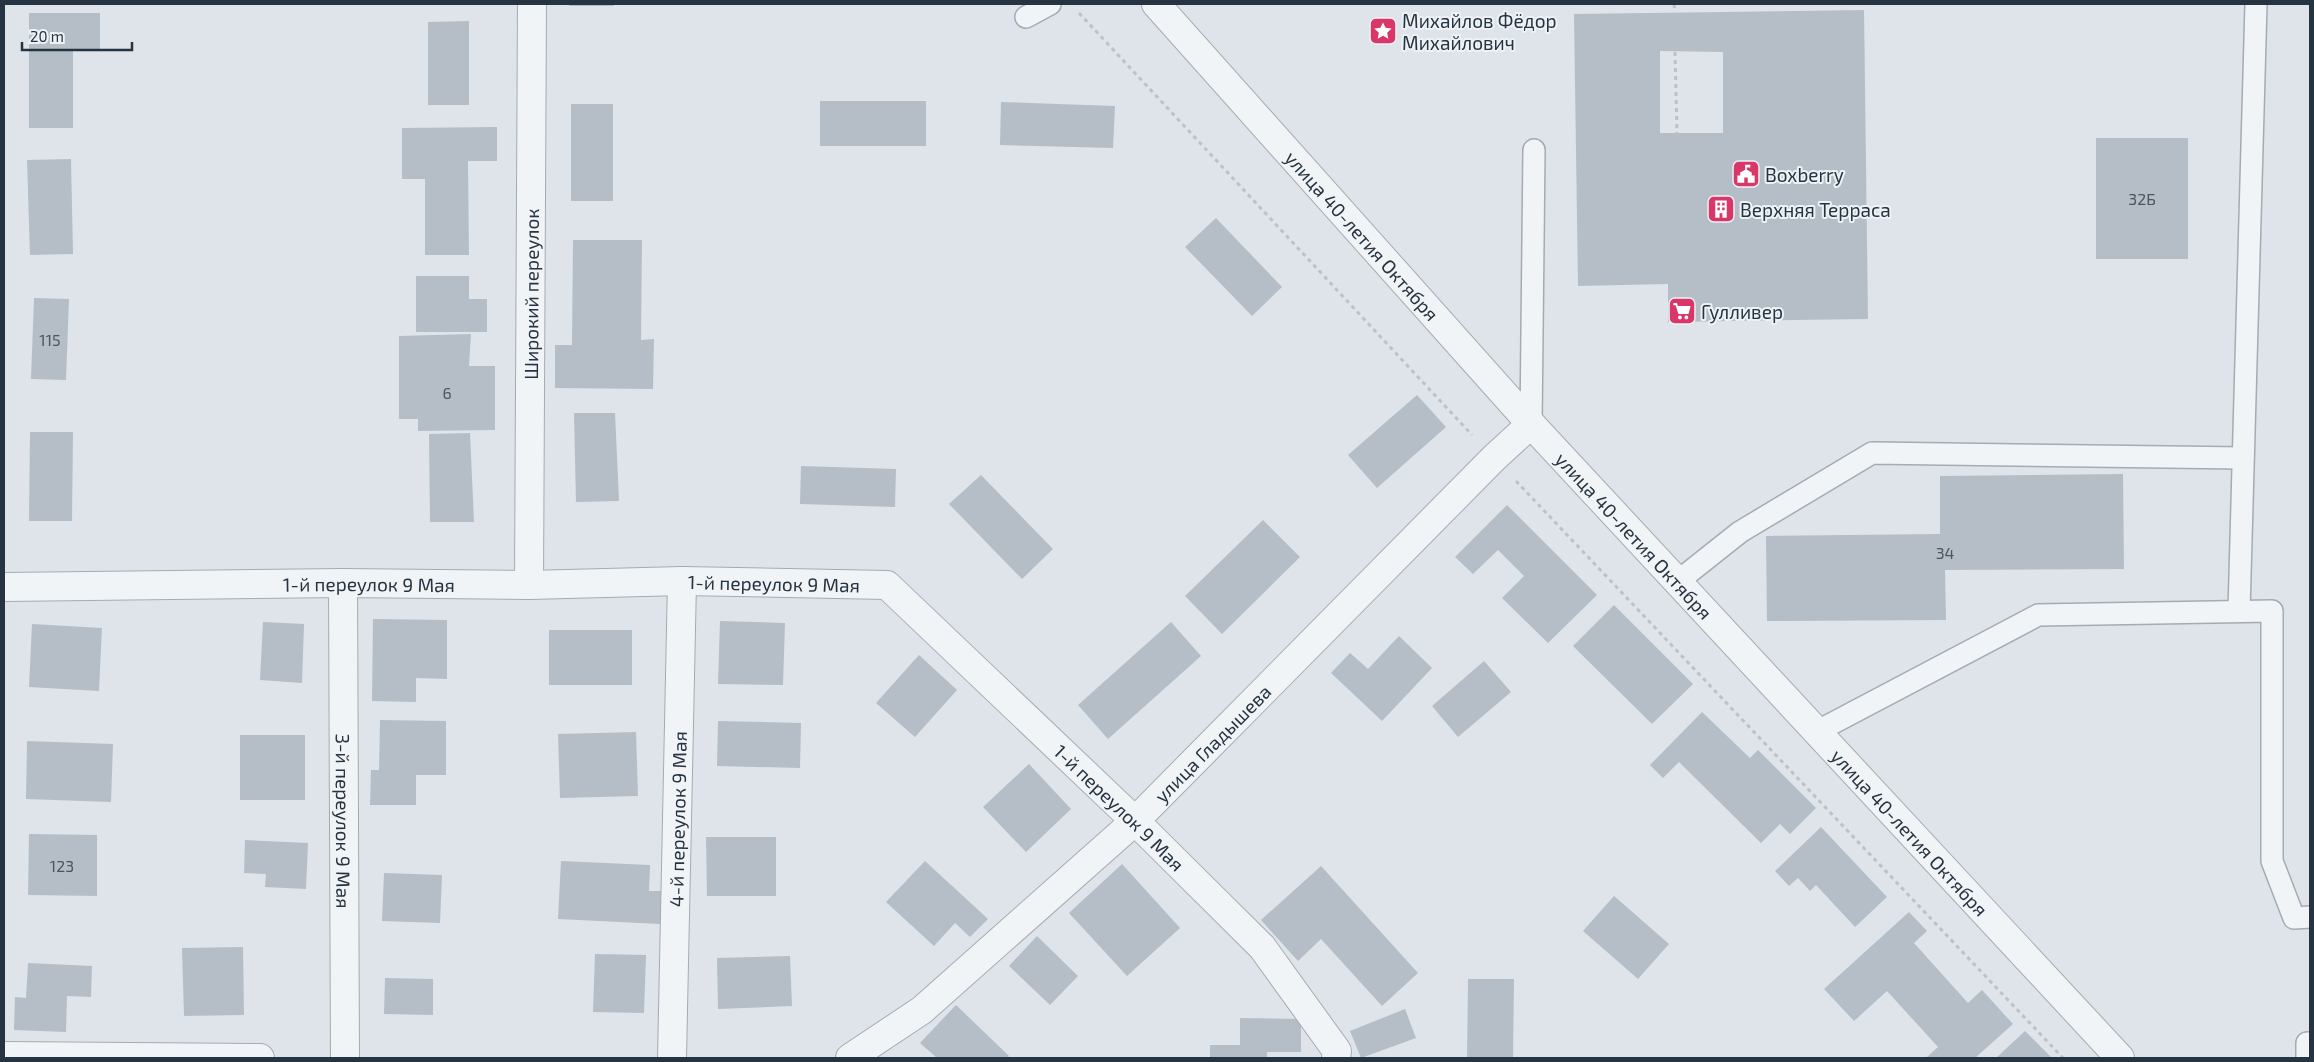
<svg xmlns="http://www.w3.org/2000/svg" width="2314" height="1062" font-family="'Exo 2',sans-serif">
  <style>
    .building { fill: #b5bec6; fill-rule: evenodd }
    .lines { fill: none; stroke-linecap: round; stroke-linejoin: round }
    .lane-casing { stroke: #a3acb3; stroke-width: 24 }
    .street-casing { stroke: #a3acb3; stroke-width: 30 }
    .path { stroke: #bcc2c8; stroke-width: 3; stroke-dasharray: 4 4; stroke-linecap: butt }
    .lane { stroke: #f1f4f7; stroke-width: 21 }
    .street { stroke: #f1f4f7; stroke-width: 28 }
    .labels { text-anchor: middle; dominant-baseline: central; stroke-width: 4; stroke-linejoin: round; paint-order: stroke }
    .number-label { font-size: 16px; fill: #4a5662 }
    .poi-label { font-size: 19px; fill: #263441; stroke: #edf2f6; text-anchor: start }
    .street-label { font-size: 19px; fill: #263441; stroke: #edf2f6 }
  </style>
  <rect width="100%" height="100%" fill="#dee4e9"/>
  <g class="building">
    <polygon points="570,4 614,4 614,6 569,6"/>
    <path d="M1864 10 1868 319 1668 322V284L1578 286 1574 14ZM1660 51 1723 52V133H1660Z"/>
    <polygon points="29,13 100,13 100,50 73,50 73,128 29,128"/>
    <polygon points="469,21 469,105 428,105 428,22"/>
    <rect x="820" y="101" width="106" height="45"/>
    <polygon points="1001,102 1115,106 1113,148 1000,145"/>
    <rect x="571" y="104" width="42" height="97"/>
    <polygon points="497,127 497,161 468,161 469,255 425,255 425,179 402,179 402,128"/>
    <rect x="2096" y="138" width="92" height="121"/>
    <polygon points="71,159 73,254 30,255 27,160"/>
    <polygon points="1216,218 1282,287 1252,316 1185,247"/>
    <polygon points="573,240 642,240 641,340 654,339 653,389 555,388 555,345 572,345"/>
    <polygon points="416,276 469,276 469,299 487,299 487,332 416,332"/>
    <polygon points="34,298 69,299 66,380 31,379"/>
    <polygon points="471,334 469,366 495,366 495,430 418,431 418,419 399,419 399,336"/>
    <polygon points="1417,395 1446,427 1377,488 1348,455"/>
    <polygon points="574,413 615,413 619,501 576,502"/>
    <polygon points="30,432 73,432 72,521 29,521"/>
    <polygon points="470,433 474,522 430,522 429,434"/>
    <polygon points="801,466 896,469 895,507 800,504"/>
    <polygon points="2123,474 2124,569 1945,570 1946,620 1767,621 1766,536 1940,534 1940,476"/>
    <polygon points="981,475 1053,549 1022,579 949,504"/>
    <polygon points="1507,505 1597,595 1548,643 1502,598 1524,576 1498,550 1473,574 1455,557"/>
    <polygon points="1263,520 1300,557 1222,634 1185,596"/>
    <polygon points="1614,605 1693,684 1652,724 1573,646"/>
    <polygon points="373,619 447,620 447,679 416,678 416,702 372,701"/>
    <polygon points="720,621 785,623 783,685 718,684"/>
    <polygon points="263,622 304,624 302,683 260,680"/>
    <polygon points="1171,622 1201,656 1108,739 1078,705"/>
    <polygon points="32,624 102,628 99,691 29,687"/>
    <rect x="549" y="630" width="83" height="55"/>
    <polygon points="1399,636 1432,668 1382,721 1331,673 1350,653 1368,669"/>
    <polygon points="919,655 957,690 915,737 876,703"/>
    <polygon points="1484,661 1511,692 1458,737 1432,706"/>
    <polygon points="1702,712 1750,758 1758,750 1816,808 1790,834 1780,824 1761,843 1679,762 1663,778 1650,765"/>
    <polygon points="380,720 446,721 446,775 416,775 416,805 370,805 371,770 379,770"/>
    <polygon points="718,721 801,723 800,768 717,766"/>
    <polygon points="636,732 638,796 560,798 558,734"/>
    <rect x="240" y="735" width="65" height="65"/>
    <polygon points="27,741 113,744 111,802 26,799"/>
    <polygon points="1029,764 1071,809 1026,852 983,807"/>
    <polygon points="1821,827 1887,897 1855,927 1816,885 1810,891 1798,878 1789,886 1775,871"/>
    <polygon points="29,834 97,835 97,896 28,895"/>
    <polygon points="706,837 776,837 776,896 707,896"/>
    <polygon points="245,840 308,843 306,889 265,887 266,874 244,873"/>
    <polygon points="561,861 650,865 649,891 662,891 660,924 558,919"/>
    <polygon points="925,861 988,919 970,937 955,923 934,946 886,902"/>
    <polygon points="1122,864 1180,928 1127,976 1069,913"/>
    <polygon points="1321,866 1418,973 1382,1006 1321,939 1298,961 1261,920"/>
    <polygon points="384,873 442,875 440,923 382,921"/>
    <polygon points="1614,896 1669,944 1638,979 1583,931"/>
    <polygon points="1909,912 1927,931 1914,943 1968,1003 1982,990 2013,1024 1975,1058 1926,1058 1938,1047 1887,991 1854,1021 1824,989"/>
    <polygon points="1037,936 1078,976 1050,1005 1009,966"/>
    <polygon points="243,947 244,1015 184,1016 182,948"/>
    <polygon points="595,954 646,955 644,1013 593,1012"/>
    <polygon points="790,956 792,1006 718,1009 717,958"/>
    <polygon points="28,963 92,966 91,997 67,996 66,1032 14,1030 15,997 26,998"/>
    <polygon points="385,978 433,979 433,1015 384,1014"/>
    <polygon points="1468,979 1514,979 1513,1058 1467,1058"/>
    <polygon points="956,1005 1009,1056 1007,1058 937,1058 920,1043"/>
    <polygon points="1405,1009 1416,1038 1361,1058 1350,1031"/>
    <polygon points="1240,1018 1301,1019 1301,1052 1267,1052 1267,1058 1210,1058 1210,1045 1240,1045"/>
    <polygon points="2025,1031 2052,1058 1996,1058"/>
  </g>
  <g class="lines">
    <g class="lane-casing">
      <g id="lane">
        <polyline points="1026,17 1050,4"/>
        <polyline points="1531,424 1534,150"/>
        <polyline points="1677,582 1740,532 1872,453 2243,458"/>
        <polyline points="2239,611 2256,4"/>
        <polyline points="1816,732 2038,615 2272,611 2272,861 2294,918 2310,917"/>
        <polyline points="2307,1058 2307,1043 2310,1043"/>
      </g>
    </g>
    <g class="street-casing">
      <g id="street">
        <path id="s1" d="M1156 4 1531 424 2120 1058"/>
        <path id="s2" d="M343 583 345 1058"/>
        <path id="s3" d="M529 585 532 4"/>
        <path id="s4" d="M4 587 343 583 529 585 682 581 887 585 1135 821 1262 947 1337 1051 1336 1058"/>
        <polyline points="4,1056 260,1058"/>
        <path id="s5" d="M672 1058 682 581"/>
        <path id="s6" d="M850 1058 922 1010 1135 821 1494 458 1531 424"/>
      </g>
    </g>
    <g class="path">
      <polyline points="1674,4 1675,12"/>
      <polyline points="1079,13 1472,435"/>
      <polyline points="1675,52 1677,133"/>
      <polyline points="1516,481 2063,1058"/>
    </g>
    <use href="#lane" class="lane"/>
    <use href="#street" class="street"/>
  </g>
  <defs>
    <g id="sight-square" transform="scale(1.4375)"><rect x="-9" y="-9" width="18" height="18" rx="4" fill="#da3769" stroke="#edf2f6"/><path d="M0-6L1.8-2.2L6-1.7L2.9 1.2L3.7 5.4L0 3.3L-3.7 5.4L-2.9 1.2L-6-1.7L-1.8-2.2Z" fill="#fff"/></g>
    <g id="civic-square" transform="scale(1.4375)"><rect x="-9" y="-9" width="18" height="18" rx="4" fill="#da3769" stroke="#edf2f6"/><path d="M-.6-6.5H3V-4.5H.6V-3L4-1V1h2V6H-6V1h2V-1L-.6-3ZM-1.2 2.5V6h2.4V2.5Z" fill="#fff"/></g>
    <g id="building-square" transform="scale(1.4375)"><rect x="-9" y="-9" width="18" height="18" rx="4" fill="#da3769" stroke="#edf2f6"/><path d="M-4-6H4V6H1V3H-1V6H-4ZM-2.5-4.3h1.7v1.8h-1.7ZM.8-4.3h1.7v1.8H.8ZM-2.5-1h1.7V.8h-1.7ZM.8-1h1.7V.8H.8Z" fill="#fff"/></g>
    <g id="supermarket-square" transform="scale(1.4375)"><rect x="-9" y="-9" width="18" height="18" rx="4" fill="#da3769" stroke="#edf2f6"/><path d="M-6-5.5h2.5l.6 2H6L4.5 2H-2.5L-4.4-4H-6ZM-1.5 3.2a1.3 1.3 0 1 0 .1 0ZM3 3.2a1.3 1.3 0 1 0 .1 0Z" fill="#fff"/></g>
  </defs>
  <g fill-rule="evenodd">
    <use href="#sight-square" x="1383" y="31"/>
    <use href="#civic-square" x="1746" y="174"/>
    <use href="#building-square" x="1721" y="209"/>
    <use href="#supermarket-square" x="1682" y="311"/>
  </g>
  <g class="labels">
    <g class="number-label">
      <text x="2142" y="198">32Б</text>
      <text x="50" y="339">115</text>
      <text x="447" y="392">6</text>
      <text x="1945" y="552">34</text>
      <text x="62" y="865">123</text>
    </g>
    <g class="poi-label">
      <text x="1402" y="20">Михайлов Фёдор<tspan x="1402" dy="22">Михайлович</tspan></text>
      <text x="1765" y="174">Boxberry</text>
      <text x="1740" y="209">Верхняя Терраса</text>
      <text x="1701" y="311">Гулливер</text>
    </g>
    <g class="street-label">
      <text stroke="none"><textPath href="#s1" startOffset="310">улица 40-летия Октября</textPath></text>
      <text stroke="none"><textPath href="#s3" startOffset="291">Широкий переулок</textPath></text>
      <text stroke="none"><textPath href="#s1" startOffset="715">улица 40-летия Октября</textPath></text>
      <text stroke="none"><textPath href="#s4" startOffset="770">1-й переулок 9 Мая</textPath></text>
      <text stroke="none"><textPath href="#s4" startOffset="365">1-й переулок 9 Мая</textPath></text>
      <text stroke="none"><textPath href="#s6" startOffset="481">улица Гладышева</textPath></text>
      <text stroke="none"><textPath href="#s4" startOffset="1205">1-й переулок 9 Мая</textPath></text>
      <text stroke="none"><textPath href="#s5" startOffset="239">4-й переулок 9 Мая</textPath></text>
      <text stroke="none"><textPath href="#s2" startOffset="238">3-й переулок 9 Мая</textPath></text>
      <text stroke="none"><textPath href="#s1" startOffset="1120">улица 40-летия Октября</textPath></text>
    </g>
  </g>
  <rect width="2314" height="1062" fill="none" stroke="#263441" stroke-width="10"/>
  <path d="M22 42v8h110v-8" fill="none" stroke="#263441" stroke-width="2.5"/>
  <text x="30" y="42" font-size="15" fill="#263441" stroke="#edf2f6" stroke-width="4" paint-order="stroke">20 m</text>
</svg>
